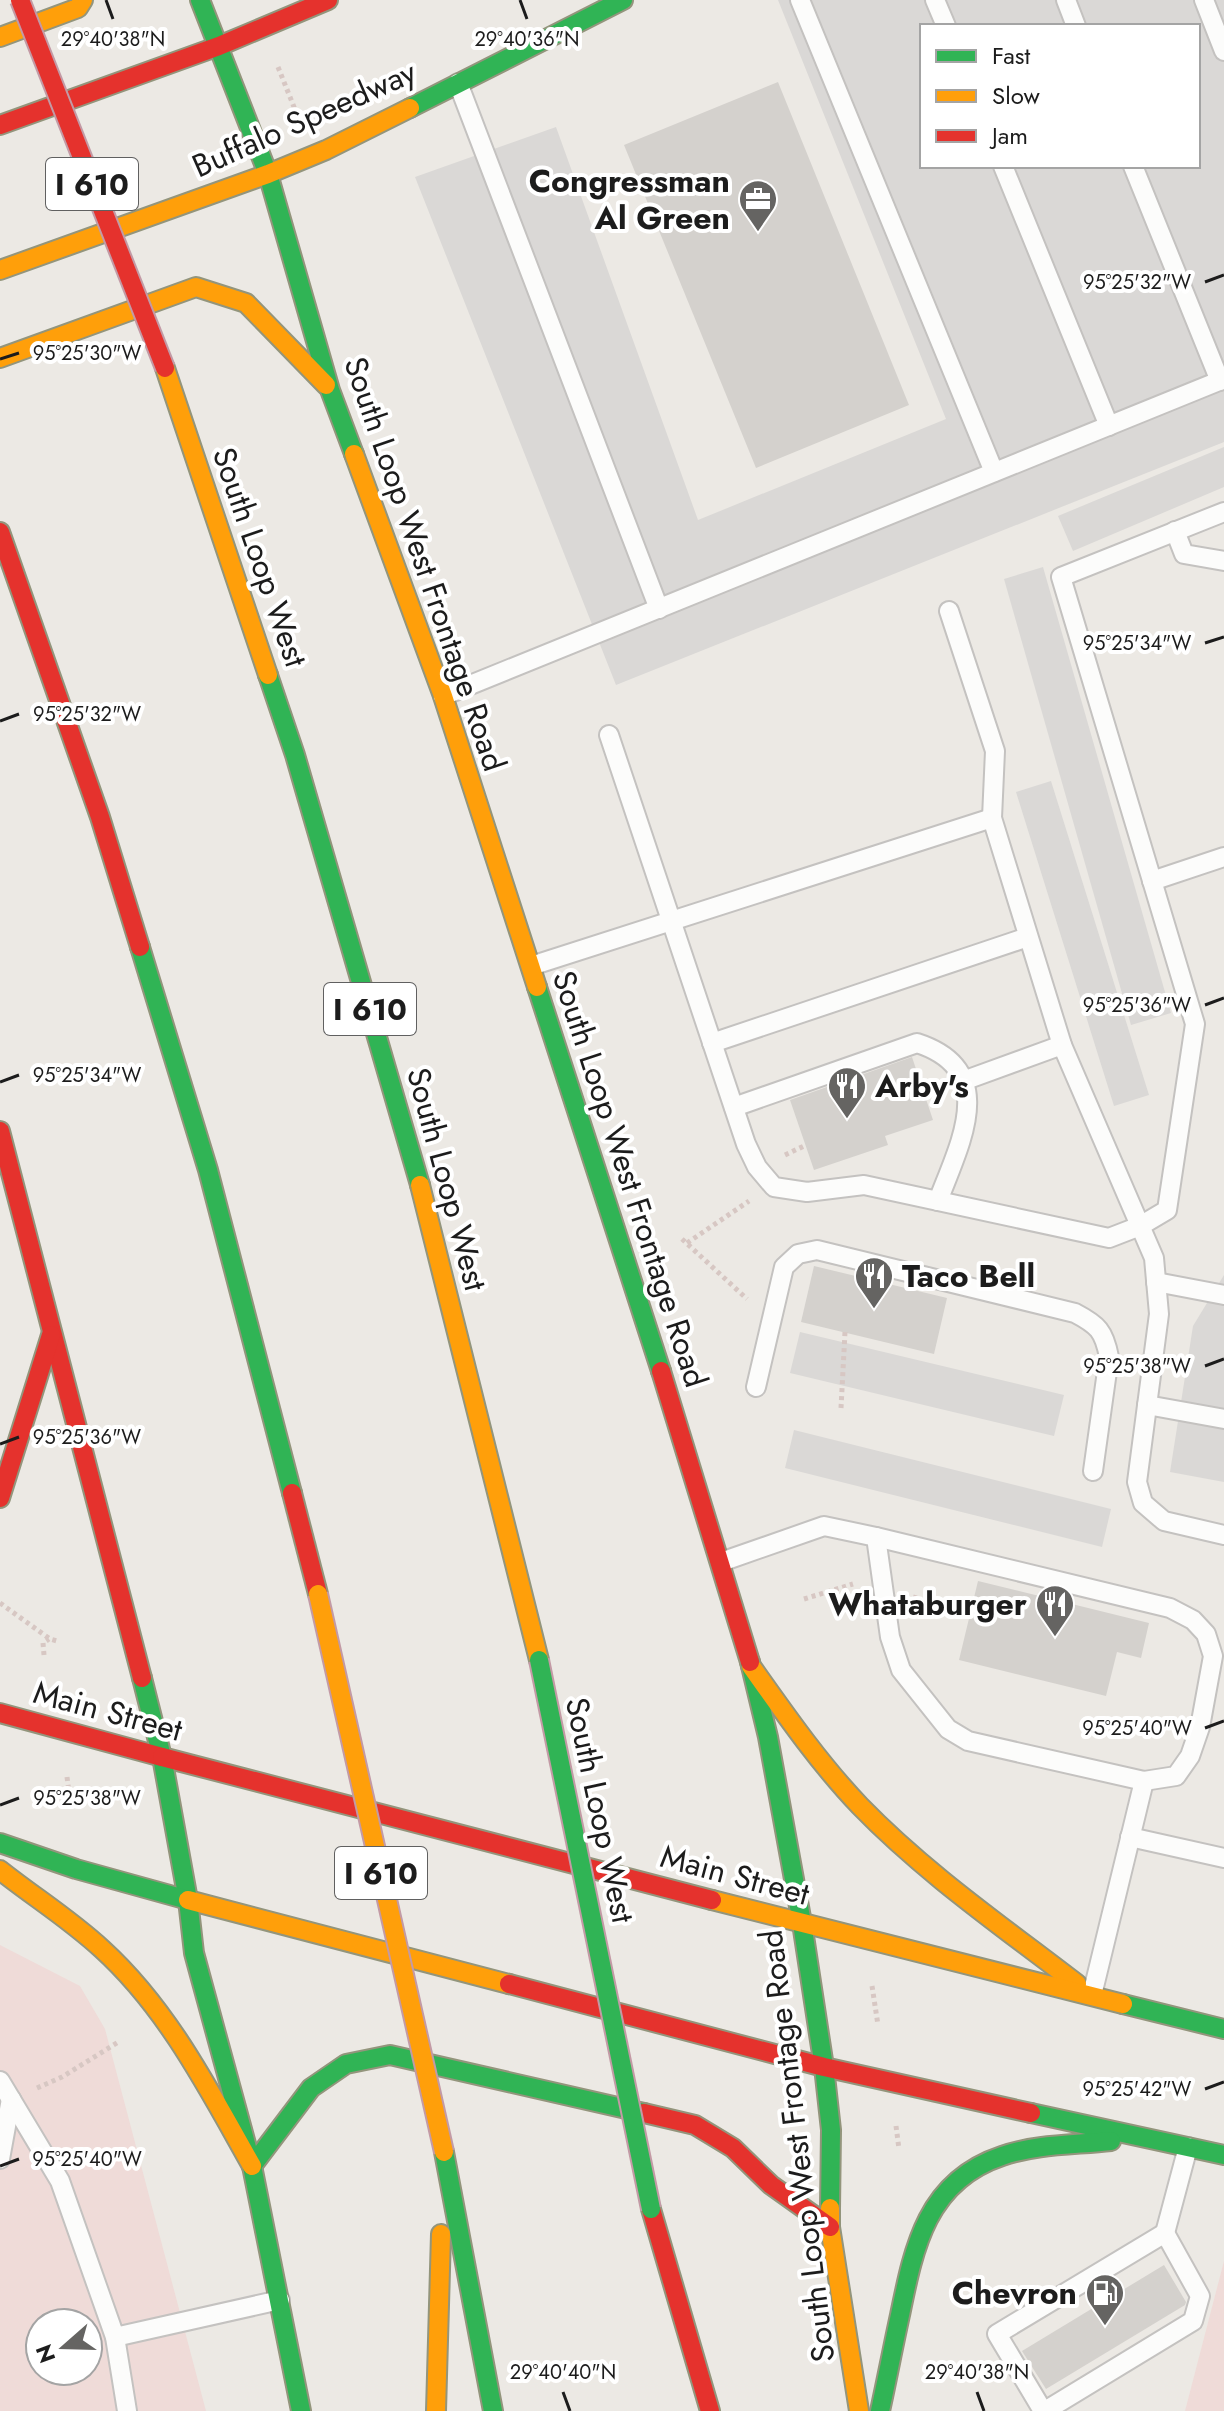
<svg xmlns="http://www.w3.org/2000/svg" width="1224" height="2411" font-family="Jost,sans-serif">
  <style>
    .residential { fill: #dad8d6; fill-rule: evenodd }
    .commercial { fill: #efdbd8; fill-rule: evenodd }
    .building { fill: #d4d1cd }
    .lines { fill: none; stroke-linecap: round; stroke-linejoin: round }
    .lane-casing { stroke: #c4c2c0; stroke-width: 22 }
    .fast-casing { stroke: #93957c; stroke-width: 22 }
    .slow-casing { stroke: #93957c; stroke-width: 22 }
    .jam-casing { stroke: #93957c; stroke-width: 22 }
    .path { stroke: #d7c7c3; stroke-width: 5; stroke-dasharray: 4 4; stroke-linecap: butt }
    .lane { stroke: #fcfcfb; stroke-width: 18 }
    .fast { stroke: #30b455; stroke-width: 18 }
    .slow { stroke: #ff9f0a; stroke-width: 18 }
    .jam { stroke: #e5322d; stroke-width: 18 }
    .fast-bridge-casing { stroke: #c39aa5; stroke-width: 22; stroke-linecap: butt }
    .slow-bridge-casing { stroke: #c39aa5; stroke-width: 22; stroke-linecap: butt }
    .jam-bridge-casing { stroke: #c39aa5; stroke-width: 22; stroke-linecap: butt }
    .fast-bridge { stroke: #30b455; stroke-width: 18 }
    .slow-bridge { stroke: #ff9f0a; stroke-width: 18 }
    .jam-bridge { stroke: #e5322d; stroke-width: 18 }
    .ticks { fill: none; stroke: #1c1c1c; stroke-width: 3 }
    .labels { text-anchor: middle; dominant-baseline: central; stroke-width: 8; stroke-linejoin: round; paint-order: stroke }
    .shield { fill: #fff; stroke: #606060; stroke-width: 2 }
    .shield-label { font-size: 30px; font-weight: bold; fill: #1c1c1c }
    .street-label { font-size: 32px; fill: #1c1c1c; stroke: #fff }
    .poi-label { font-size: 32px; font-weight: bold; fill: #1c1c1c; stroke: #fff; text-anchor: end }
    .ticks-label { font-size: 20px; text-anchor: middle; fill: #1c1c1c; stroke: #fff; stroke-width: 8; stroke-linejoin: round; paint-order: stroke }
  </style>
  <rect width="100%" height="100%" fill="#ece9e4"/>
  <g class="residential">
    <path d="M778 0H1224V442L616 685 415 177 556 127 698 520 946 419ZM922 26H1198V166H922Z"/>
    <polygon points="1224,447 1224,487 1073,551 1058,516"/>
    <polygon points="1043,567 1171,1013 1131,1025 1004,579"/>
    <polygon points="1051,781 1149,1095 1114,1106 1016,792"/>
    <polygon points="1224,1275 1224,1482 1170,1472 1193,1326"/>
    <polygon points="800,1332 1064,1395 1054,1436 790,1373"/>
    <polygon points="794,1430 1111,1509 1102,1547 785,1468"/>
  </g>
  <g class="commercial">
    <path d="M0 1945 80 1986 105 2029 206 2411H0ZM40 2323H88V2371H40Z"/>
    <polygon points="1224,2261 1224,2411 1185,2411"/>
  </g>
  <g class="building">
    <polygon points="778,82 909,405 756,468 624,145"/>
    <polygon points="912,1057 933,1120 885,1136 888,1145 814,1170 790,1100"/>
    <polygon points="814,1266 947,1298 934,1354 801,1322"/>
    <polygon points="978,1581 1149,1623 1141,1658 1117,1652 1106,1696 959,1660"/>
    <polygon points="1164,2265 1186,2302 1185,2305 1046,2389 1022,2351"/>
  </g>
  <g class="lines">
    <g class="lane-casing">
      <g id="lane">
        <polyline points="800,0 994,472"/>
        <polyline points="935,0 946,26"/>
        <polyline points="1066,0 1076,26"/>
        <polyline points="1204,0 1224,51"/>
        <polyline points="458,83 659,609"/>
        <polyline points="1003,166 1109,426"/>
        <polyline points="1133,166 1220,381"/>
        <polyline points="1175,531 1184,554 1224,561"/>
        <polyline points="949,611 995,751 992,818 1062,1045 1154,1258 1159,1314 1137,1482 1143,1503 1164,1521 1224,1535"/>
        <polyline points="443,696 1224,379"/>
        <polyline points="609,735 746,1144 757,1167 774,1187 807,1192 864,1185 1109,1238 1140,1226 1167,1210 1195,1024 1061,577 1224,512"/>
        <polyline points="1152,881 1224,857"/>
        <polyline points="531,966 992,818"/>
        <polyline points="712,1043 1028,937"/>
        <polyline points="963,1081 1062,1045"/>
        <path d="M734 1107 917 1043C1000 1070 960 1143 938 1201"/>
        <polyline points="1156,1282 1224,1295"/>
        <path d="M756 1387 784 1267 798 1254 817 1250 1075 1313C1098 1325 1104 1331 1109 1357L1093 1471"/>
        <polyline points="1147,1405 1224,1419"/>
        <polyline points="876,1537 1170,1608 1193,1620 1206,1634 1213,1656 1200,1727 1190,1756 1176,1776 1144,1781"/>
        <polyline points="721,1562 824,1526 876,1537 890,1637 901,1670 948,1729 968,1741 1144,1781 1092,1995"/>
        <polyline points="1130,1837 1224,1858"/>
        <polyline points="0,2081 60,2181 115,2337 127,2411"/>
        <polyline points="0,2159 11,2099"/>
        <polyline points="1165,2233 1188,2147"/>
        <polyline points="115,2337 280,2300"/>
        <polyline points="1043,2411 997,2334 1165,2233 1200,2296 1193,2321 1045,2411"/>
      </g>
    </g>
    <g class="fast-casing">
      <g id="fast">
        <polyline points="200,0 268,174 330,390 354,454"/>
        <polyline points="410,108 623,0"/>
        <polyline points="268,675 295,755 420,1185"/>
        <polyline points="140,947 208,1170 292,1493"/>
        <polyline points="537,987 661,1371"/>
        <polyline points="750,1662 768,1737 802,1923 824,2067 831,2130 830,2208"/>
        <polyline points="142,1678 162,1757 188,1900 194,1953 252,2166 301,2411"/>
        <polyline points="0,1843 76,1869 188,1900"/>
        <polyline points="1123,2004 1224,2029"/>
        <polyline points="1031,2113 1224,2155"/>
        <polyline points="444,2152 493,2411"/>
        <polyline points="252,2166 311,2088 346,2064 390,2055 644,2113"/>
        <path d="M880 2411C887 2379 893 2347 900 2315 914 2246 927 2181 1002 2156 1036 2144 1075 2145 1111 2141"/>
      </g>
    </g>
    <g class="slow-casing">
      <g id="slow">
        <polyline points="0,37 78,8 83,0"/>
        <polyline points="0,270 268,174 326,150 410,108"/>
        <polyline points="0,358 196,287 246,303 326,385"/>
        <polyline points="165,368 268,675"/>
        <polyline points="354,454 443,696 537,987"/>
        <polyline points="420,1185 539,1660"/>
        <path d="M751 1666C785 1714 819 1763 860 1806 925 1873 1003 1927 1077 1984"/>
        <path d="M0 1870C34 1897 71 1920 102 1949 168 2009 209 2090 252 2166"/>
        <polyline points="188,1900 509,1984"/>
        <polyline points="712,1900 1123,2004"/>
        <polyline points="830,2208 830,2227 859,2411"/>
        <polyline points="436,2411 441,2234"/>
      </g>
    </g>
    <g class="jam-casing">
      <g id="jam">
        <polyline points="0,125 219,46 328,0"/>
        <polyline points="0,532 100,817 140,947"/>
        <polyline points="0,1131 142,1678"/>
        <polyline points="661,1371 750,1662"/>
        <polyline points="292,1493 318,1594"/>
        <polyline points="0,1498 51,1335"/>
        <polyline points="0,1713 162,1757"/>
        <polyline points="162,1757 712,1900"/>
        <polyline points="509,1984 824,2067 1031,2113"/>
        <polyline points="644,2113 695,2125 733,2148 771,2185 830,2227"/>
        <polyline points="651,2209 710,2411"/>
      </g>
    </g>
    <g class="path">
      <polyline points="278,67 298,117"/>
      <polyline points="785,1155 806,1145"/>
      <polyline points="682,1239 747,1299"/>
      <polyline points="687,1243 749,1201"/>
      <polyline points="841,1408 845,1332"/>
      <polyline points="913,1597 954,1610"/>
      <polyline points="804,1599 853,1584"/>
      <polyline points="0,1603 50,1639 57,1641"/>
      <polyline points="44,1655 43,1643 49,1639"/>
      <polyline points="67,1777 69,1792"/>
      <polyline points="872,1986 878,2025"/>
      <polyline points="37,2088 62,2077 120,2041"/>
      <polyline points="896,2126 899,2149"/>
    </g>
    <use href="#lane" class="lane"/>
    <use href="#fast" class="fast"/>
    <use href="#slow" class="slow"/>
    <use href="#jam" class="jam"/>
    <g class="fast-bridge-casing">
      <polyline id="fast-bridge" points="539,1660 651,2209"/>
    </g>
    <g class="slow-bridge-casing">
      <polyline id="slow-bridge" points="318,1594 444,2152"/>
    </g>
    <g class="jam-bridge-casing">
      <polyline id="jam-bridge" points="20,0 165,368"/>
    </g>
    <use href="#fast-bridge" class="fast-bridge"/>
    <use href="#slow-bridge" class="slow-bridge"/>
    <use href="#jam-bridge" class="jam-bridge"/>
  </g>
  <path class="ticks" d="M106 0 113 19M520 0 527 19M1205 282 1224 275M0 359 19 353M1205 643 1224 637M0 721 19 714M1205 1005 1224 998M0 1082 19 1075M1205 1366 1224 1359M0 1444 19 1437M1205 1728 1224 1721M0 1805 19 1798M1205 2089 1224 2082M0 2166 19 2159M563 2392 570 2411M977 2392 984 2411"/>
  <defs>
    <g id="office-pin" transform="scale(2)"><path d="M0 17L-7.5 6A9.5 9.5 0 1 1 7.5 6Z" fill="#656462" stroke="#fff"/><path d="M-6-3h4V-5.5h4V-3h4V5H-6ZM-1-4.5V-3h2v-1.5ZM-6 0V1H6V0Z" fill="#fff"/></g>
    <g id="restaurant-pin" transform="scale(2)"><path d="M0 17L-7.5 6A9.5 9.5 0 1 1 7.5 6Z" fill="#656462" stroke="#fff"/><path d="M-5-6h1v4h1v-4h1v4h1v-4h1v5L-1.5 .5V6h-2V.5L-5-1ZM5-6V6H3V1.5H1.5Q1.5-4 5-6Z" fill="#fff"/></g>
    <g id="fuel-pin" transform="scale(2)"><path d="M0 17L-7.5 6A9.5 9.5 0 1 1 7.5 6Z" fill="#656462" stroke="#fff"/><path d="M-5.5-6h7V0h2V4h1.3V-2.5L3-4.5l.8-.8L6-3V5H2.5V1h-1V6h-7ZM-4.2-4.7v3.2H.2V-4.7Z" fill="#fff"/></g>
  </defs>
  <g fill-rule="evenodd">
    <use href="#office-pin" x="758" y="199"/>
    <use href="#restaurant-pin" x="847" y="1086"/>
    <use href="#restaurant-pin" x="874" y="1276"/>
    <use href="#restaurant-pin" x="1055" y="1604"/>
    <use href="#fuel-pin" x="1105" y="2293"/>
  </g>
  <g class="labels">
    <g class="shield">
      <rect x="46" y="158" width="92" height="52" rx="6"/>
      <rect x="324" y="983" width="92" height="52" rx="6"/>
      <rect x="335" y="1847" width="92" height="52" rx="6"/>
    </g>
    <g class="shield-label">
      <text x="92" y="184">I 610</text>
      <text x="370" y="1009">I 610</text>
      <text x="381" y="1873">I 610</text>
    </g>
    <g class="street-label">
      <text transform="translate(304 119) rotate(-24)">Buffalo Speedway</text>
      <text transform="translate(260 557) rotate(71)">South Loop West</text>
      <text transform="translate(425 564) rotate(71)">South Loop West Frontage Road</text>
      <text transform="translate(447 1179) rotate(75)">South Loop West</text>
      <text transform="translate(630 1179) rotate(72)">South Loop West Frontage Road</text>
      <text transform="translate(108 1711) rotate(15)">Main Street</text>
      <text transform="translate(600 1810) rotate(78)">South Loop West</text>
      <text transform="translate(735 1875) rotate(15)">Main Street</text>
      <text transform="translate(797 2146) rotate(-97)">South Loop West Frontage Road</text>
    </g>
    <g class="poi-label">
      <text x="730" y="181">Congressman<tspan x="730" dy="37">Al Green</tspan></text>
      <text x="875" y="1086" text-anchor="start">Arby's</text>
      <text x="902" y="1276" text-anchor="start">Taco Bell</text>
      <text x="1027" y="1604">Whataburger</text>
      <text x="1077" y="2293">Chevron</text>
    </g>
  </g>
  <g class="ticks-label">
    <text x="113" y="46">29°40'38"N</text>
    <text x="527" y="46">29°40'36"N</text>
    <text x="1137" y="289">95°25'32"W</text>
    <text x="87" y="360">95°25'30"W</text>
    <text x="1137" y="650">95°25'34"W</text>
    <text x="87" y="721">95°25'32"W</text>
    <text x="1137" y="1012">95°25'36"W</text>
    <text x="87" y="1082">95°25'34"W</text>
    <text x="1137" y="1373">95°25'38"W</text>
    <text x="87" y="1444">95°25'36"W</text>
    <text x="1137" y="1735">95°25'40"W</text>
    <text x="87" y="1805">95°25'38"W</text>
    <text x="1137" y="2096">95°25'42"W</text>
    <text x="87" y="2166">95°25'40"W</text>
    <text x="563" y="2379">29°40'40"N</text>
    <text x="977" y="2379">29°40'38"N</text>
  </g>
  <rect x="920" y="24" width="280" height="144" fill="#ffffff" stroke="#a4a4a4" stroke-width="2"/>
  <rect x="936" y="50" width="40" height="12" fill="#30b455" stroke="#a4a4a4" stroke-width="2"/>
  <text x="992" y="64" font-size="24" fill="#1c1c1c">Fast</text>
  <rect x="936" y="90" width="40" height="12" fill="#ff9f0a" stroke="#a4a4a4" stroke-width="2"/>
  <text x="992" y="104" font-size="24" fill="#1c1c1c">Slow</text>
  <rect x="936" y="130" width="40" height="12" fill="#e5322d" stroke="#a4a4a4" stroke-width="2"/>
  <text x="992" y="144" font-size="24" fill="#1c1c1c">Jam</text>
  <g transform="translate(64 2347) rotate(250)"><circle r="38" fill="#ffffff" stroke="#a4a4a4" stroke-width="2"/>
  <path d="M0-6L14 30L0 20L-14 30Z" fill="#656462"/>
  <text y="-12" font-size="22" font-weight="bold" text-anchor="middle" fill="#1c1c1c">N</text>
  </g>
</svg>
